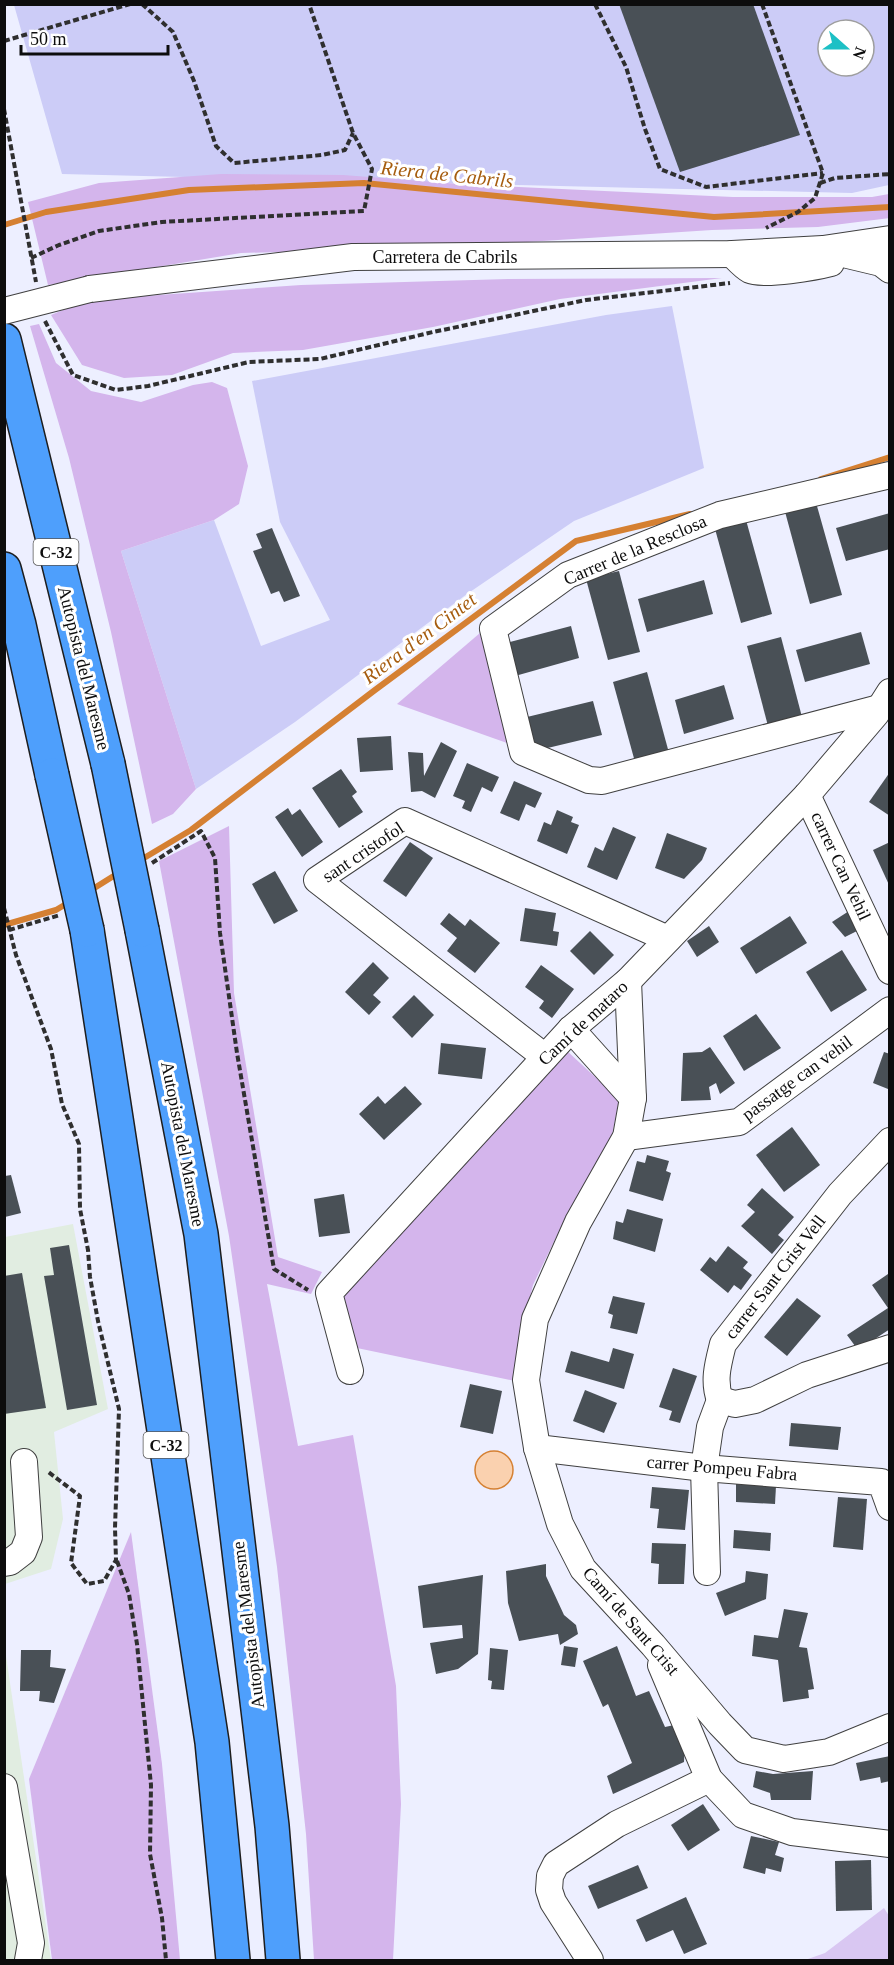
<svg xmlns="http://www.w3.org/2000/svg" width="894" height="1965" font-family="Georgia,serif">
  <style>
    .industrial { fill: #e1ede1 }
    .farmland { fill: #ccccf7; fill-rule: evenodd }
    .green { fill: #d4b5ec }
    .pitch { fill: #d9c7f2 }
    .water { fill: #fad1af; stroke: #d58032; stroke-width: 1.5 }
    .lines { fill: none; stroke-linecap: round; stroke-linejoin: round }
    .stream { stroke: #d58032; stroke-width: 6 }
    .building { fill: #495056 }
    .minor-casing { stroke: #404040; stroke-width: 28 }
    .highway-casing { stroke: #1e1e1e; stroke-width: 36 }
    .path { stroke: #2f2f2f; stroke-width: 4; stroke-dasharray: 6 3; stroke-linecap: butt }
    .minor { stroke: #fff; stroke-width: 26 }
    .highway { stroke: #4e9ffc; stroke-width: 33 }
    .minor-bridge-casing { stroke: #404040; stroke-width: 28; stroke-linecap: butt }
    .highway-bridge-casing { stroke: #1e1e1e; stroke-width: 36; stroke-linecap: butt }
    .minor-bridge { stroke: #fff; stroke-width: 26 }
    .highway-bridge { stroke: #4e9ffc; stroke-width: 33 }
    .labels { text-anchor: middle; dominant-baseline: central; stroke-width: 6; stroke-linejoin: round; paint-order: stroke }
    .shield { fill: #fff; stroke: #565656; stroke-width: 1.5 }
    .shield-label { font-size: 16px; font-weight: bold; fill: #0d0d0d }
    .street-label { font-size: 18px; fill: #0d0d0d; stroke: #fff }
    .water-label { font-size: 20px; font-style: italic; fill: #a65d0f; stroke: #fff }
  </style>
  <rect width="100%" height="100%" fill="#edefff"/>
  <g class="industrial">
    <polygon points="73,1224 108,1409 54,1432 63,1519 51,1569 5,1584 5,1237"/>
    <polygon points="5,1649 51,1960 5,1960"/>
  </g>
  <g class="farmland">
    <path d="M14 5H889V185L852 193 62 174ZM828 30H864V66H828Z"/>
    <polygon points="672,306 704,468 574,521 467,594 295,722 196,789 121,551 214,520 261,646 330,620 280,522 252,381 606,315"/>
  </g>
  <g class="green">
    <polygon points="221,174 343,175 473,185 733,197 872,197 889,194 890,218 818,227 712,230 452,247 241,253 48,285 28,202 99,183"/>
    <polygon points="722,278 560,299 433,327 303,350 233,353 172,375 124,378 82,365 51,315 87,300 301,285 508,279"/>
    <polygon points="39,324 56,363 91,391 141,402 193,385 212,382 227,388 248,466 239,504 214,520 121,551 196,789 173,814 152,824 111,632 69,458 30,326"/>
    <polygon points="480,633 507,743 397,704"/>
    <polygon points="229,826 234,993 278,1257 322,1272 311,1294 267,1284 298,1446 353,1435 396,1686 401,1804 393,1960 314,1960 306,1834 277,1567 229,1236 159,861"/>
    <polygon points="566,1050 619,1099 612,1136 563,1223 533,1285 517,1349 515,1381 357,1348 344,1297 417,1207"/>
    <polygon points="131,1532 162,1764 180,1960 52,1960 29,1779"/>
  </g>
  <polygon class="pitch" points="884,1908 889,1916 889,1960 805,1960 825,1953"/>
  <circle class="water" cx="494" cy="1470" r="19"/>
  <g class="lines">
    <g class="stream">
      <polyline points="4,225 46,212 189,190 364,183 714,217 890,207"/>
      <polyline points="821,479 890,457"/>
      <polyline points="139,861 191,830 375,690 576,541 690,514"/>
      <polyline points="88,892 120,872"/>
      <polyline points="4,925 56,910 71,901"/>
    </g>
  </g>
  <g class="building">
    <polygon points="619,4 753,4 800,135 680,172"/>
    <polygon points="815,499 842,595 810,604 784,508"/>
    <polygon points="890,513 890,549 846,561 836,528"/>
    <polygon points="746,520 772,614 741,623 715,529"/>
    <polygon points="272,528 300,596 284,602 279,591 271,594 253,551 262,548 256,534"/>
    <polygon points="619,571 640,652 608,660 586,579"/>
    <polygon points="704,580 713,614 647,632 638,599"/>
    <polygon points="571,626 579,658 515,676 506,643"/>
    <polygon points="861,632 870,664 805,682 796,650"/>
    <polygon points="781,637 802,717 768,726 747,646"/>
    <polygon points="647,672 669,753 635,762 613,682"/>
    <polygon points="724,685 734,719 684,734 675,700"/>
    <polygon points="593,701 602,735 535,751 527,717"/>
    <polygon points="391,736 393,770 360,772 357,738"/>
    <polygon points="441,742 457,751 435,798 422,791 411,792 408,752 423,753 424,776"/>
    <polygon points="467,763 499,777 492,792 482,787 471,812 462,808 465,801 453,796"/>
    <polygon points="341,769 357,792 352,796 363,812 339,828 312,788"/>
    <polygon points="890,772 890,816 869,802"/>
    <polygon points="514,781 542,793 535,808 526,804 519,821 500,813"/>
    <polygon points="288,808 292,815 300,809 323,842 302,857 275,817"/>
    <polygon points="557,810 573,817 571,822 579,825 567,854 537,841 544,822 551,825"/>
    <polygon points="613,827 636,837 617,880 587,867 595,847 603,851"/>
    <polygon points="667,833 707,848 702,860 684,879 655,868"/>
    <polygon points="410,842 433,858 406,897 383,881"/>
    <polygon points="890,842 890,887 873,850"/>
    <polygon points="275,871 298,911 274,924 252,884"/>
    <polygon points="525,908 556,913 553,931 559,932 557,946 520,941"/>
    <polygon points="849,911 859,930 845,937 832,922"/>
    <polygon points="449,913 465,926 470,919 500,943 475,973 447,951 457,938 440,924"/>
    <polygon points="790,916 807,943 756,974 740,948"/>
    <polygon points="709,926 719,942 697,957 687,941"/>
    <polygon points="590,931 614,955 594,975 570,951"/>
    <polygon points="842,950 867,990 831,1012 806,972"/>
    <polygon points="373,962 389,978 373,995 381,1002 369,1015 345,992"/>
    <polygon points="541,965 574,989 552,1018 539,1008 544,1001 525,987"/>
    <polygon points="414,995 434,1015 412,1038 392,1017"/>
    <polygon points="756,1014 781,1048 744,1071 723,1036"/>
    <polygon points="441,1043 486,1048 482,1079 438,1074"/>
    <polygon points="710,1047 735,1083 720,1094 716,1083 709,1087 711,1100 681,1101 683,1053 702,1052"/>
    <polygon points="884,1052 890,1054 888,1089 873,1083"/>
    <polygon points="405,1086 422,1104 384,1140 359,1114 378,1096 385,1104"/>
    <polygon points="792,1127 820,1165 784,1192 756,1155"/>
    <polygon points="647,1155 669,1161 666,1171 671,1173 663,1201 629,1191 637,1161 645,1163"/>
    <polygon points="11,1175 21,1213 5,1217 5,1176"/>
    <polygon points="762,1188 794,1217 778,1235 784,1240 772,1254 741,1226 755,1212 747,1205"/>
    <polygon points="344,1194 350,1233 319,1237 314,1199"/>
    <polygon points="627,1209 663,1219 655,1252 613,1239 616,1221 623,1223"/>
    <polygon points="69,1245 97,1405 67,1410 44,1276 54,1275 50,1248"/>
    <polygon points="728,1246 748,1262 743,1268 752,1275 741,1290 734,1285 728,1293 700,1270 710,1257 716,1262"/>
    <polygon points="22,1273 46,1408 4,1414 4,1276"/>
    <polygon points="888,1274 890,1329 858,1350 847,1335 888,1308 872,1285"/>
    <polygon points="613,1296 645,1303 637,1334 610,1328 613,1315 608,1313"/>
    <polygon points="797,1298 821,1316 787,1356 764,1337"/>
    <polygon points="613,1348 634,1354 624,1389 565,1372 571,1351 609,1362"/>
    <polygon points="673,1368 697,1376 680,1423 669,1420 672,1411 659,1407"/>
    <polygon points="470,1384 502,1391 493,1434 460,1427"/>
    <polygon points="585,1390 617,1403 604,1433 573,1421"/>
    <polygon points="791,1423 841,1427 838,1450 789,1446"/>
    <polygon points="736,1484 776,1486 775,1504 736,1502"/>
    <polygon points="652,1487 689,1490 685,1530 657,1528 659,1509 650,1508"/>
    <polygon points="838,1497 867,1499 863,1550 833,1547"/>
    <polygon points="734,1530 771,1533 770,1551 733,1548"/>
    <polygon points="652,1543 686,1544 684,1584 658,1584 659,1564 651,1563"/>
    <polygon points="546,1564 546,1576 564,1615 576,1625 578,1634 560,1645 558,1634 519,1641 508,1603 506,1571"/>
    <polygon points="746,1571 768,1574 766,1599 725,1616 716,1593 745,1582"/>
    <polygon points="483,1575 478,1654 458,1669 436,1674 430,1643 463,1638 462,1625 423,1628 418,1586"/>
    <polygon points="784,1609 808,1613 799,1647 807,1648 814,1689 808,1690 809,1698 783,1702 778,1660 752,1656 754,1635 778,1638"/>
    <polygon points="564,1646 578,1648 575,1667 561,1665"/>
    <polygon points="617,1646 636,1696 649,1691 665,1727 679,1724 685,1738 684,1762 613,1794 607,1776 632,1763 608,1704 603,1707 583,1661"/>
    <polygon points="490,1648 508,1650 504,1690 491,1689 492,1681 488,1680"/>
    <polygon points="21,1650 51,1650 50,1667 66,1669 54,1703 39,1701 40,1691 20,1691"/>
    <polygon points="890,1756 890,1781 881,1783 880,1777 860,1781 856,1763"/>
    <polygon points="756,1771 773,1774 813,1771 811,1800 771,1800 770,1793 753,1787"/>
    <polygon points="703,1804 720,1830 688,1851 671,1825"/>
    <polygon points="751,1836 779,1842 775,1855 784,1858 781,1872 766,1868 765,1874 743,1868"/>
    <polygon points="871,1860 872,1910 836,1911 835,1861"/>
    <polygon points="638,1865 648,1888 598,1909 588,1886"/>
    <polygon points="686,1897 707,1944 684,1954 673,1930 646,1942 636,1920"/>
  </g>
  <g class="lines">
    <g class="minor-casing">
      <g id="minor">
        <polyline points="835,252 881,263 890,270"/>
        <path d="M732 254C737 259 744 267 750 270 763 276 816 267 831 263"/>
        <polyline points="90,289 353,257 732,254 823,249 890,239"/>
        <polyline points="879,708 602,781 589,780 523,752 493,629 568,575 720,515 890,475"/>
        <polyline points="807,795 890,971"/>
        <polyline points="628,981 633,1098"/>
        <polyline points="571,1029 633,1098 626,1137 578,1222 535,1319 526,1380 537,1448 560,1524 583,1569 653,1645 720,1724 745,1750 784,1759 829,1752 890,1727"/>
        <polyline points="545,1057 317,880 405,821 668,939"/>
        <polyline points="626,1137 739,1122 890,1010"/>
        <polyline points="350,1371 329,1293 571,1029 628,981 807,795 876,714 890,692"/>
        <path d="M720 1400C713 1381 718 1364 723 1344L840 1194 890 1141"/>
        <polyline points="720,1400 735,1404 755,1400 807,1375 890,1348"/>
        <polyline points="537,1448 704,1468 881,1482 890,1507"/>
        <polyline points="4,1563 10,1562 23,1552 29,1537 24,1462"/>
        <polyline points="707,1572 704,1468 710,1427 720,1400"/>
        <polyline points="661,1665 709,1779 743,1815 792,1832 890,1844"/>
        <polyline points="4,1787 31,1943 28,1960"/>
        <polyline points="590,1960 553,1902 549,1890 550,1876 556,1864 617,1824 709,1779"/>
      </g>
    </g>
    <g class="highway-casing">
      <g id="highway">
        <polyline points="4,340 108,764"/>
        <polyline points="4,569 19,625 52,775"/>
        <polyline points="87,930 212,1742 233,1960"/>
        <polyline points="142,930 201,1234 272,1826 283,1960"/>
      </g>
    </g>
    <g class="path">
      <polyline points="142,4 173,32 194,81 216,146 234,163 322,155 345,150 353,133"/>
      <polyline points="595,4 626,67 645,129 660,169 706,187 823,173"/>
      <polyline points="762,4 823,173 815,198 798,212 766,228"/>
      <polyline points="4,41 130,4"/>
      <polyline points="4,109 36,282"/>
      <polyline points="820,183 835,178 890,174"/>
      <polyline points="31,258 59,245 99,231 162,222 364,211 372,169 353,133 309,4"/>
      <polyline points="45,321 73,375 116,390 148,386 249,362 320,359 433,332 586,300 730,283"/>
      <polyline points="152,863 201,831 215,858 220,933 237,1053 274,1269 308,1290"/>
      <polyline points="4,908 16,955 51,1049 62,1104 79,1144 80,1209 88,1250 90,1277 98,1321 119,1409 115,1528 116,1560 104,1581 87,1584 71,1563 80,1496 47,1471"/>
      <polyline points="9,930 60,915"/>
      <polyline points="117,1561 129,1594 137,1644 151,1785 150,1854 162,1918 166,1960"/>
    </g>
    <use href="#minor" class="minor"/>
    <use href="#highway" class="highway"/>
    <g class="minor-bridge-casing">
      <polyline id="minor-bridge" points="4,311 90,289"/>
    </g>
    <g class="highway-bridge-casing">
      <g id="highway-bridge">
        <polyline points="108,764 142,930"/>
        <polyline points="52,775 87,930"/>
      </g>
    </g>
    <use href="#minor-bridge" class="minor-bridge"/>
    <use href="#highway-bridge" class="highway-bridge"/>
  </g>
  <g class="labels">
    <g class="shield">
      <rect x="33.5" y="539" width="45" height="26" rx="4.5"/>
      <rect x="143.5" y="1432" width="45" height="26" rx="4.5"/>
    </g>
    <g class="shield-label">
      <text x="56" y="552">C-32</text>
      <text x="166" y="1445">C-32</text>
    </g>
    <g class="street-label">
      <text x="445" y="257">Carretera de Cabrils</text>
      <text transform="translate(635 550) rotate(-23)">Carrer de la Resclosa</text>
      <text transform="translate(84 668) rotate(76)">Autopista del Maresme</text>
      <text transform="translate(363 852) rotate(-34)">sant cristofol</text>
      <text transform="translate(841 866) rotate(65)">carrer Can Vehil</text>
      <text transform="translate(583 1023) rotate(-43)">Camí de mataro</text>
      <text transform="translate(797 1078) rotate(-36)">passatge can vehil</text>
      <text transform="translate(183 1144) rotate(79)">Autopista del Maresme</text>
      <text transform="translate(775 1277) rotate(-52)">carrer Sant Crist Vell</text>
      <text transform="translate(722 1468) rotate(5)">carrer Pompeu Fabra</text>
      <text transform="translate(631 1621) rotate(49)">Camí de Sant Crist</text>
      <text transform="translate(248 1625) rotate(-97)">Autopista del Maresme</text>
    </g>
    <g class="water-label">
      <text transform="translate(447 174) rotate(6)">Riera de Cabrils</text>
      <text transform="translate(419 638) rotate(-37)">Riera d'en Cintet</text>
    </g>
  </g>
  <rect width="894" height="1965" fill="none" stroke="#0d0d0d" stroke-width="12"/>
  <g transform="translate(846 48) rotate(111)"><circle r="28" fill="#ffffff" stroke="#9e9e9e" stroke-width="1.5"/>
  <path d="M0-4.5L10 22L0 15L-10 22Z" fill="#1dc0c5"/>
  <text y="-9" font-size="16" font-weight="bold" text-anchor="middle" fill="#0d0d0d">N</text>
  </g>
  <path d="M21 45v9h147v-9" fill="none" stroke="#0d0d0d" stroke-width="3"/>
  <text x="30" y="45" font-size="18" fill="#0d0d0d" stroke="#ffffff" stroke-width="4.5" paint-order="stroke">50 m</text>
</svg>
